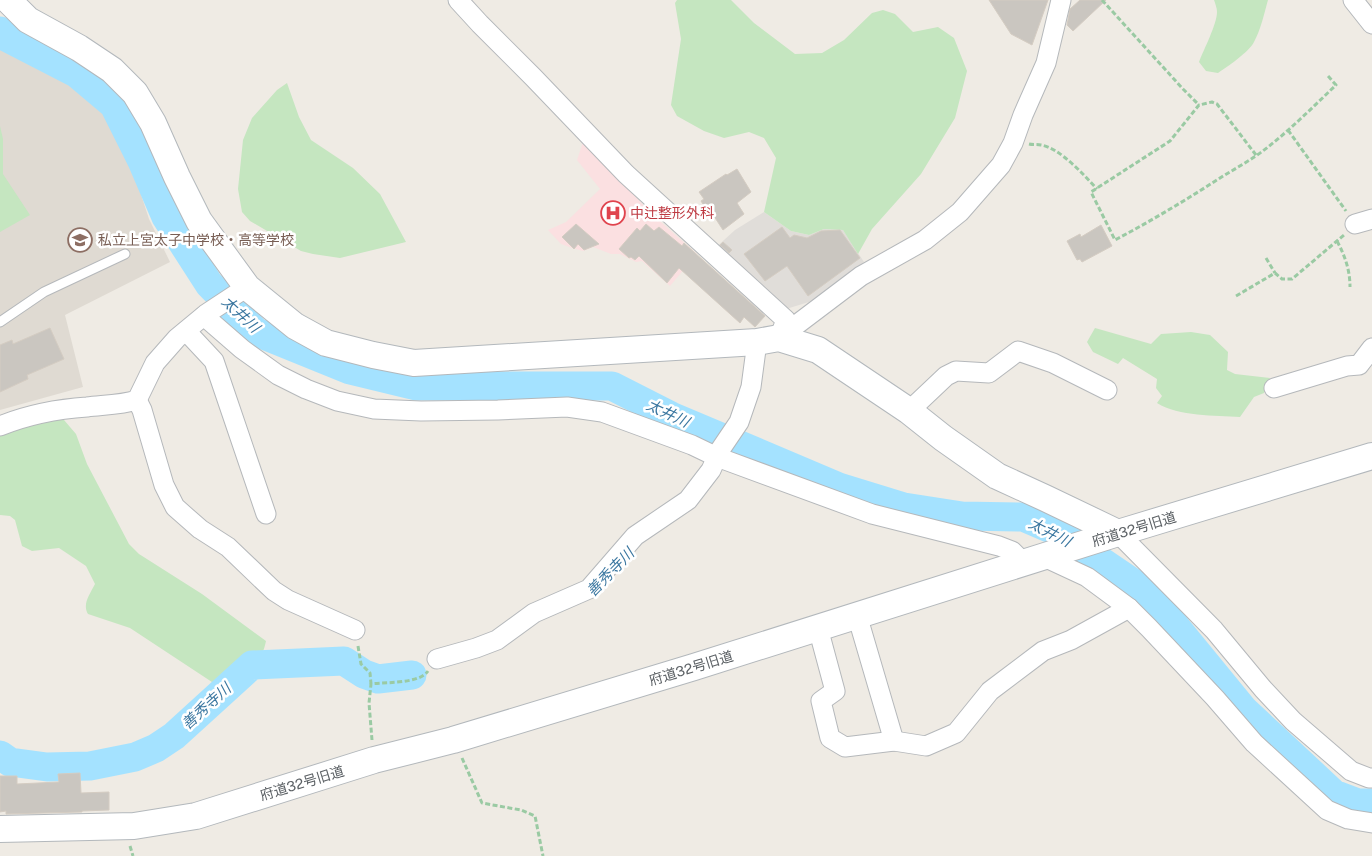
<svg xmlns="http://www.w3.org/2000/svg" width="1372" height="856" font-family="'Public Sans','Noto Sans JP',sans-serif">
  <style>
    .industrial { fill: #e0ddd9 }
    .education { fill: #dfdad2 }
    .medical { fill: #fbe0e1 }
    .green { fill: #c5e6c0 }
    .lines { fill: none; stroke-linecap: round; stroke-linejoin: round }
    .river { stroke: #a4e2ff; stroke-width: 29 }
    .building { fill: #cac6c0; stroke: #d4ccc2 }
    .lane-casing { stroke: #b5b8bb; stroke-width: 11 }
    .street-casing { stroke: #b5b8bb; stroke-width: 21 }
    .secondary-casing { stroke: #b3b8bc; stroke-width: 28 }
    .path { stroke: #9acaa3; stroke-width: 3; stroke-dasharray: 5 2.5; stroke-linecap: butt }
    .lane { stroke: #fff; stroke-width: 9 }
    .street { stroke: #fff; stroke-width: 19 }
    .secondary { stroke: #fff; stroke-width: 26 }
    .labels { text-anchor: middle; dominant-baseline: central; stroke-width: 5; stroke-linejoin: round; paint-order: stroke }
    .health-label { font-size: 14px; fill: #be3a42; stroke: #fff; text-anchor: start }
    .education-label { font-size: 14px; fill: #785e54; stroke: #fff; text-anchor: start }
    .street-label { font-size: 14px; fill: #5c6165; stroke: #fff }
    .water-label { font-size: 15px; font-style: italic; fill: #3b77a0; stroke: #fff }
  </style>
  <rect width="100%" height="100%" fill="#efebe4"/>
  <polygon class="industrial" points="764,212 791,231 809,235 824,229 843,230 864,262 812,301 783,310 713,250 735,230"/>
  <polygon class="education" points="0,43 39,69 78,90 102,112 117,134 133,170 149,219 170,262 65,315 83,387 0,410"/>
  <polygon class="medical" points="583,142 653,215 697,254 670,286 642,261 636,262 620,254 611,254 593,247 583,251 572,248 561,244 548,230 566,222 600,189 577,160"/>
  <g class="green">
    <polygon points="677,0 731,0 754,23 795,54 822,53 844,40 872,13 883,10 895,14 913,32 938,27 954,38 967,71 955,118 921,174 872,229 858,254 843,230 824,229 809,235 791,231 764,212 776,158 764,138 749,132 724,138 704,131 677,116 671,105 681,39 675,3"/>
    <path d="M1214 0H1268C1264 14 1261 29 1254 42 1249 52 1227 67 1218 73L1206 71 1199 62C1204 49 1217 24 1217 12 1217 8 1215 3 1214 0Z"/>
    <polygon points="287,83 299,117 311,140 353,168 380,194 406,242 340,258 313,254 301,251 250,221 242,212 238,189 243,140 252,118 277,90"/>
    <polygon points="0,126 3,139 3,174 30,215 0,232"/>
    <path d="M1095 328 1151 344 1161 334 1191 332 1210 335 1228 352 1227 370 1235 374 1270 378 1264 393 1254 397 1240 417C1215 415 1179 417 1157 403L1162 396 1156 388 1157 379 1123 358 1118 364 1093 352 1087 342Z"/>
    <path d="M52 417 64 420 76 434 87 464 129 544 139 554 202 594 266 641C265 645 264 650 262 653 254 665 228 677 215 684L130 628 88 614C82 604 90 594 95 584L86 566 59 548 32 551 22 546 15 520 10 516 0 515V430Z"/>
  </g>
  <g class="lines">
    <g class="river">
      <polyline points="0,31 6,37 76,73 114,105 142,161 166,217 209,284 256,332 350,370 416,386 612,386 671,416 839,487 904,507 962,516 1023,517 1058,532 1148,593 1243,709 1334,794 1358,803 1372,803"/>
      <polyline points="0,755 10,762 47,767 90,766 135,757 156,748 174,736 252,665 344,661 364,674 378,679 412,675"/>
    </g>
  </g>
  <g class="building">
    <polygon points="989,0 1048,0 1032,45 1011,34"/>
    <polygon points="1080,0 1106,0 1073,31 1067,25 1070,9"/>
    <polygon points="737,169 751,192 737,203 744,214 723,230 710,210 708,212 701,201 704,199 699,192 726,174 727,175"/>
    <polygon points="576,224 599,244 584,250 578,244 574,249 562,237"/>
    <polygon points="646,224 654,231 659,227 682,246 684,243 765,316 755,327 744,317 740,323 679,268 667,283 639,256 635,260 631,257 629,258 619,249 637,228 640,231"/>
    <polygon points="1101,225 1112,246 1082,262 1080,259 1077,260 1067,241 1080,234 1081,237"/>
    <polygon points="782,227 790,238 794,235 807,238 821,231 840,230 860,258 808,296 787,266 765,281 744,254"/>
    <polygon points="723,242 732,250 729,253 720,245"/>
    <polygon points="50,328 64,359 27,375 28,379 0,392 0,345 12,340 13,344"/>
    <polygon points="80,773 81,793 109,792 109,810 82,811 82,812 6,814 6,811 0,812 0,776 17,776 17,784 59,782 58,774"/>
  </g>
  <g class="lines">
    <g class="lane-casing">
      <polyline id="lane" points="0,322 44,292 125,254"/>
    </g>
    <g class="street-casing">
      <g id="street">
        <polyline points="458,0 480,24 533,77 626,174 786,320 779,338"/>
        <polyline points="1353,0 1372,24"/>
        <polyline points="1355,224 1372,219"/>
        <polyline points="204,316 242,349 278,375 306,389 337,401 374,409 421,411 498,410 567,407 602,412 692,445 717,457 872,514 999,546 1012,551 1024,563"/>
        <polyline points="186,331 214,361 266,514"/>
        <polyline points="779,338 861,276 925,240 960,212 1001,165 1013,143 1023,115 1046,63 1061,0"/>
        <polyline points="1274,388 1347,366 1359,365 1372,348"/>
        <polyline points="137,400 142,410 164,485 175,507 200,529 228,547 274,591 288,600 355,630"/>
        <polyline points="909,411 946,376 956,371 989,373 1018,351 1053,363 1107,390"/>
        <path d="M0 426C27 415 58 409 87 407 103 405 121 405 137 400L155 363 177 338 206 314 247 287"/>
        <polyline points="1118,533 1214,630 1263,689 1293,721 1351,771 1369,778 1372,778"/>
        <polyline points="1044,557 1087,577 1129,608 1149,628 1215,698 1254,743 1327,810 1348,819 1372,823"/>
        <polyline points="857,615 894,741"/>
        <polyline points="818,628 835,691 821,701 830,738 845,747 894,741 926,746 956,733 990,691 1043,651 1071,640 1129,608"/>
        <polyline points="437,659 476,648 497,640 534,613 589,589 635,536 688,500 711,470 720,450 739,422 751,387 757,342"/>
      </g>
    </g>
    <g class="secondary-casing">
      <g id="secondary">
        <polyline points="8,0 28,20 79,48 112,70 135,93 153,123 177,177 199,221 247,287 295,326 326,343 373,355 414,363 757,342 779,338 818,350 909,411 943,438 997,476 1045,498 1118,533"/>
        <polyline points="0,829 134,826 196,816 374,760 453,740 694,667 1118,533 1372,456"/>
      </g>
    </g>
    <g class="path">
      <polyline points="1102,0 1183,89 1199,105"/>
      <polyline points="1288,130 1346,211"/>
      <path d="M1029 144C1033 145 1037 144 1041 145 1060 148 1084 175 1097 189"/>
      <path d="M1256 155 1217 104 1212 102 1199 105 1170 141 1091 192 1115 240C1151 221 1186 200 1220 178 1236 168 1253 159 1268 147 1292 128 1314 106 1336 85L1328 76"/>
      <path d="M1337 241C1345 256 1350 270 1350 287"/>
      <polyline points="1266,258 1275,273"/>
      <polyline points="1236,296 1275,273 1282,279 1292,279 1344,235"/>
      <polyline points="358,646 361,664 370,673 371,684"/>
      <path d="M372 740 369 703 371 684C386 682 419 684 428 671"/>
      <polyline points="462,758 482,803 521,810 535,816 543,856"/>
      <polyline points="130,846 133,856"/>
    </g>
    <use href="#lane" class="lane"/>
    <use href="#street" class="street"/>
    <use href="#secondary" class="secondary"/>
  </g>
  <defs>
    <g id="hospital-ring" transform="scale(1.25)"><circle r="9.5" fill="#fff" stroke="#e0444e" stroke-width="1.5"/><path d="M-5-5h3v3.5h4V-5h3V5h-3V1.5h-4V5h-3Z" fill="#e0444e"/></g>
    <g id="school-ring" transform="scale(1.25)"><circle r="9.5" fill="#fff" stroke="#8d6e63" stroke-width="1.5"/><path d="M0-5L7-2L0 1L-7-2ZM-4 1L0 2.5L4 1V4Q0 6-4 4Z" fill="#8d6e63"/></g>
  </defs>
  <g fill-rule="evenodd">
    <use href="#hospital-ring" x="613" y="213"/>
    <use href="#school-ring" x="80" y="240"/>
  </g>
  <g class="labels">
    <g class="health-label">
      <text x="630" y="213">中辻整形外科</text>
    </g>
    <g class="education-label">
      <text x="98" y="240">私立上宮太子中学校・高等学校</text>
    </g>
    <g class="street-label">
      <text transform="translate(1134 529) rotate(-17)">府道32号旧道</text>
      <text transform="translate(691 668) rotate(-17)">府道32号旧道</text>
      <text transform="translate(302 783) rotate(-17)">府道32号旧道</text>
    </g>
    <g class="water-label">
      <text transform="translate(241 314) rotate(43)">太井川</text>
      <text transform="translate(668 413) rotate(25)">太井川</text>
      <text transform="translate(1050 532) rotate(27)">太井川</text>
      <text transform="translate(610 572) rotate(-46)">善秀寺川</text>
      <text transform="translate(206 706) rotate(-42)">善秀寺川</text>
    </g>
  </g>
</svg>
